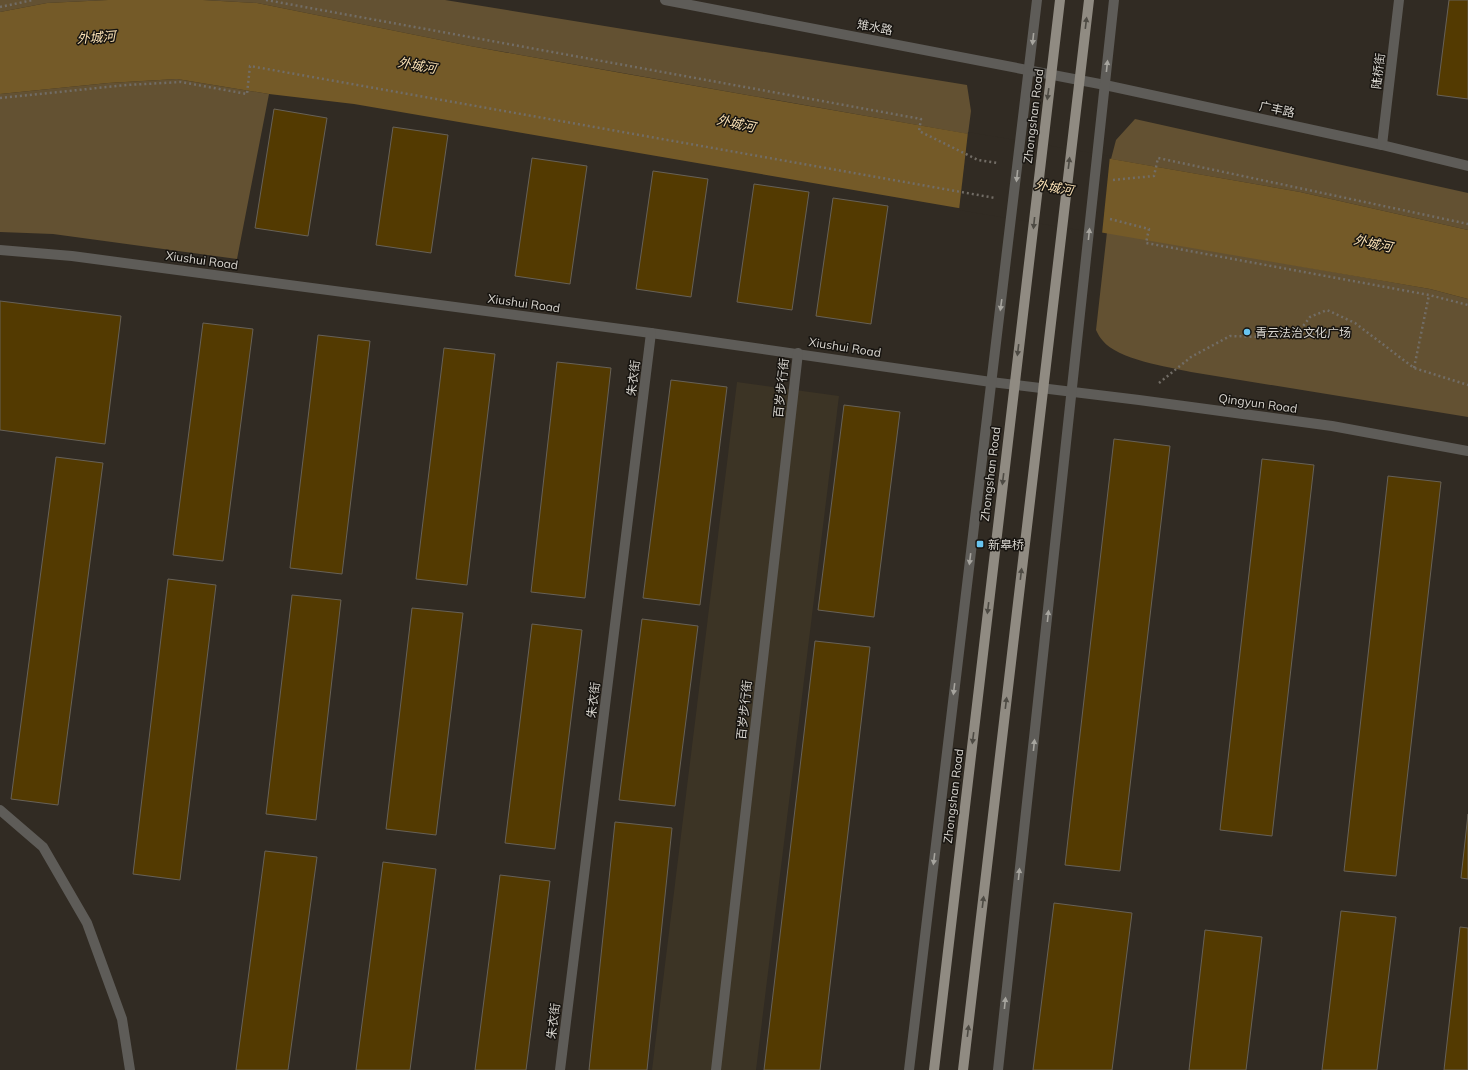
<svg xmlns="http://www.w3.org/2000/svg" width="1468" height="1070" font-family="Mulish,'Noto Sans SC',sans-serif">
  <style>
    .built { fill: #3c3425 }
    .green { fill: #635132 }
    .water { fill: #745a28 }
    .pier { fill: #312b23 }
    .building { fill: #533a01; stroke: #676157 }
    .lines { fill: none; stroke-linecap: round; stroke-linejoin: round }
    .path { stroke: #726d66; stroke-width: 2.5; stroke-dasharray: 2 3; stroke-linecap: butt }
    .minor { stroke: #5e5c58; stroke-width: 10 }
    .major { stroke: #908b82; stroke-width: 10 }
    .oneway { fill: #4d4a43 }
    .oneway2 { fill: #a7a59f }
    .poi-dot { fill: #68c4f0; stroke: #171410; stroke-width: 1.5 }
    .labels { text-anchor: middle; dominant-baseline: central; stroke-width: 3; stroke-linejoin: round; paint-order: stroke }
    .street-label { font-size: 12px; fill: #d8d5cf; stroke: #171410 }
    .poi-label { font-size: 12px; fill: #d8d5cf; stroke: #171410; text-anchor: start }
    .water-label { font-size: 13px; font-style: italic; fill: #f9e0b4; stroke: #171410 }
  </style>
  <rect width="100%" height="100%" fill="#312b23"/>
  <polygon class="built" points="737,382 839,396 756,1070 652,1070"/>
  <g class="green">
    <polygon points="0,0 108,0 47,3 0,12"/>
    <polygon points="203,0 445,0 967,85 971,111 968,134 470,46 257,3"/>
    <polygon points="177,79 269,94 237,259 53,234 0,232 0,94 108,83"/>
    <polygon points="1135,119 1468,193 1468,230 1300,192 1111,159 1116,140"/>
    <path d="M1107 232 1430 289 1468 299V417L1191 372C1168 367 1117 359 1103 341 1100 338 1098 334 1096 330Z"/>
  </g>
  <polygon class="water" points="108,0 203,0 257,3 470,46 627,74 1300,192 1468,230 1468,299 1430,289 354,104 269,94 177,79 108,83 0,94 0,12 47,3"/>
  <polygon class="pier" points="968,132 1110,156 1102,234 959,210"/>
  <g class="building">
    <polygon points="1449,0 1468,0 1468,99 1437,95"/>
    <polygon points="274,109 327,118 308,236 255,228"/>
    <polygon points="393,127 448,135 431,253 376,245"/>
    <polygon points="532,158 587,166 570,284 515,276"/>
    <polygon points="653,171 708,179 691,297 636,289"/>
    <polygon points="754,184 809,192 792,310 737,302"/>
    <polygon points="833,198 888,206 871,324 816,316"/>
    <polygon points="0,301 121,316 105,444 0,430"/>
    <polygon points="203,323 253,329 223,561 173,555"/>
    <polygon points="318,335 370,341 342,574 290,568"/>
    <polygon points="444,348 495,354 467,585 416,579"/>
    <polygon points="557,362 611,368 585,598 531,592"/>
    <polygon points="671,380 727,387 700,605 643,598"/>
    <polygon points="844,405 900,412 874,617 818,610"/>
    <polygon points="1114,439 1170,446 1120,871 1065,865"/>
    <polygon points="56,457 103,463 58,805 11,799"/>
    <polygon points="1262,459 1314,465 1272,836 1220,830"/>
    <polygon points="1388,476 1441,482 1396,876 1344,871"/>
    <polygon points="168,579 216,585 180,880 133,874"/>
    <polygon points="292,595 341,600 316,820 266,814"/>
    <polygon points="412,608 463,613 436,835 386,829"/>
    <polygon points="642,619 698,626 675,806 619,800"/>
    <polygon points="532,624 582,630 555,849 505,843"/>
    <polygon points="815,641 870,647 820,1070 764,1070"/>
    <polygon points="1468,814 1468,879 1461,878"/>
    <polygon points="615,822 672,828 647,1070 589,1070"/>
    <polygon points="265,851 317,857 288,1070 236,1070"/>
    <polygon points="383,862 436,869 410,1070 356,1070"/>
    <polygon points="500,875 550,881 526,1070 475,1070"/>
    <polygon points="1054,903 1132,913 1112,1070 1033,1070"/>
    <polygon points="1341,911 1396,917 1377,1070 1322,1070"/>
    <polygon points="1460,927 1468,928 1468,1070 1444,1070"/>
    <polygon points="1205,930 1262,937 1246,1070 1189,1070"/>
  </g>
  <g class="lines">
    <g class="path">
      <polyline points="266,0 921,119 919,131 978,160 998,163"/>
      <polyline points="0,7 33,0"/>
      <polyline points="0,98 127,85 181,82 247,94 250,66 995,198"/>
      <polyline points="1113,180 1154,176 1158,158 1468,224"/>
      <polyline points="1110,219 1149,229 1146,243 1429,295 1468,305"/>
      <polyline points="1414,368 1429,295"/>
      <polyline points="1159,383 1191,357 1230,336 1294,338 1310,317 1327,310 1355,323 1414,368 1468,385"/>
    </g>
    <g class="minor">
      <polyline points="665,0 1105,85 1382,145 1468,166"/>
      <polyline points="1382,145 1399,0"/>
      <polyline points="0,250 72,256 651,333 991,382 1139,400 1332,426 1468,451"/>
      <polyline points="0,810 43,847 87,923 122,1019 130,1070"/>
      <polyline points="560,1070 651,333"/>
      <polyline points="716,1070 798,353"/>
      <polyline points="909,1070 1037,0"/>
      <polyline points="998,1070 1114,0"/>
    </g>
    <g class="major">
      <polyline points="934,1070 1060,0"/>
      <polyline points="963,1070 1089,0"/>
    </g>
  </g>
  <defs><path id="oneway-solid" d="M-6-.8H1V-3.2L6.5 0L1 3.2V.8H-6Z"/></defs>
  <g class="oneway">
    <use href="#oneway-solid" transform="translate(1086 23) rotate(-83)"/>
    <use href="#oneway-solid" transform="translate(1048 94) rotate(98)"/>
    <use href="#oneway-solid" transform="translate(1069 163) rotate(-83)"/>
    <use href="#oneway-solid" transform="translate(1034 223) rotate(96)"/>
    <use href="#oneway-solid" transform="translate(1018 350) rotate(97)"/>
    <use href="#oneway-solid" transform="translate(1003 479) rotate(97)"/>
    <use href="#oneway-solid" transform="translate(1021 574) rotate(-83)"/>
    <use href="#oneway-solid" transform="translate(988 608) rotate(97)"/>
    <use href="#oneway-solid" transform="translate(1006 703) rotate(-83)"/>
    <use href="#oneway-solid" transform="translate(973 738) rotate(97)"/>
    <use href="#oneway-solid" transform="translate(983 902) rotate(-83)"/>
    <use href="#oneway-solid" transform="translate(968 1031) rotate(-83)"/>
  </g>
  <g class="oneway2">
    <use href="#oneway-solid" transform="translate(1033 39) rotate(96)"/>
    <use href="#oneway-solid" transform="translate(1107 66) rotate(-84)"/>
    <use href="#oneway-solid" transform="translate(1017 176) rotate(96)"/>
    <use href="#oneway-solid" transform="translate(1089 234) rotate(-84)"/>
    <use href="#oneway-solid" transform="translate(1001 305) rotate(98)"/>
    <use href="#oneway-solid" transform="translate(970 559) rotate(97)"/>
    <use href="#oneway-solid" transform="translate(1048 616) rotate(-84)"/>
    <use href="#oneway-solid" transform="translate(954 689) rotate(97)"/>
    <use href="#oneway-solid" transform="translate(1034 745) rotate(-84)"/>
    <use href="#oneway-solid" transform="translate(934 859) rotate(97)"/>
    <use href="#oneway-solid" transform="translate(1019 874) rotate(-84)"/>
    <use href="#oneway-solid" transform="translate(1005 1003) rotate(-84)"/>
  </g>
  <g class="poi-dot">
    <circle cx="1247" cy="332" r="4"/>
    <rect x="976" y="540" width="8" height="8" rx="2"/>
  </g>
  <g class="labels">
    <g class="street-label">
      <text transform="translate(875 27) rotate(11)">雉水路</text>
      <text transform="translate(1378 71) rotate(-83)">陆桥街</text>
      <text transform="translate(1277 109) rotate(12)">广丰路</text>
      <text transform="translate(1033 116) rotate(-83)">Zhongshan Road</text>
      <text transform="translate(202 260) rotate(8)">Xiushui Road</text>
      <text transform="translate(524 303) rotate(8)">Xiushui Road</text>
      <text transform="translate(845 347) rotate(9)">Xiushui Road</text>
      <text transform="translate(633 378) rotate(-83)">朱衣街</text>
      <text transform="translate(781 388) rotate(-84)">百岁步行街</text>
      <text transform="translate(1258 403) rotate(8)">Qingyun Road</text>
      <text transform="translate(990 474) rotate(-83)">Zhongshan Road</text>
      <text transform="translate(593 700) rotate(-83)">朱衣街</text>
      <text transform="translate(744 710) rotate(-84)">百岁步行街</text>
      <text transform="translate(953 796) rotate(-83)">Zhongshan Road</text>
      <text transform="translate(553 1021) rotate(-83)">朱衣街</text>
    </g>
    <g class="poi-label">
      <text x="1255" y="332">青云法治文化广场</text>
      <text x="988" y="544">新皋桥</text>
    </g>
    <g class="water-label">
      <text transform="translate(96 37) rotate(-4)">外城河</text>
      <text transform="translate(417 65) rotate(10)">外城河</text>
      <text transform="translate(736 123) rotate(12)">外城河</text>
      <text transform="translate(1054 187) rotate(10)">外城河</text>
      <text transform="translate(1373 243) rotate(12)">外城河</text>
    </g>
  </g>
</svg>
